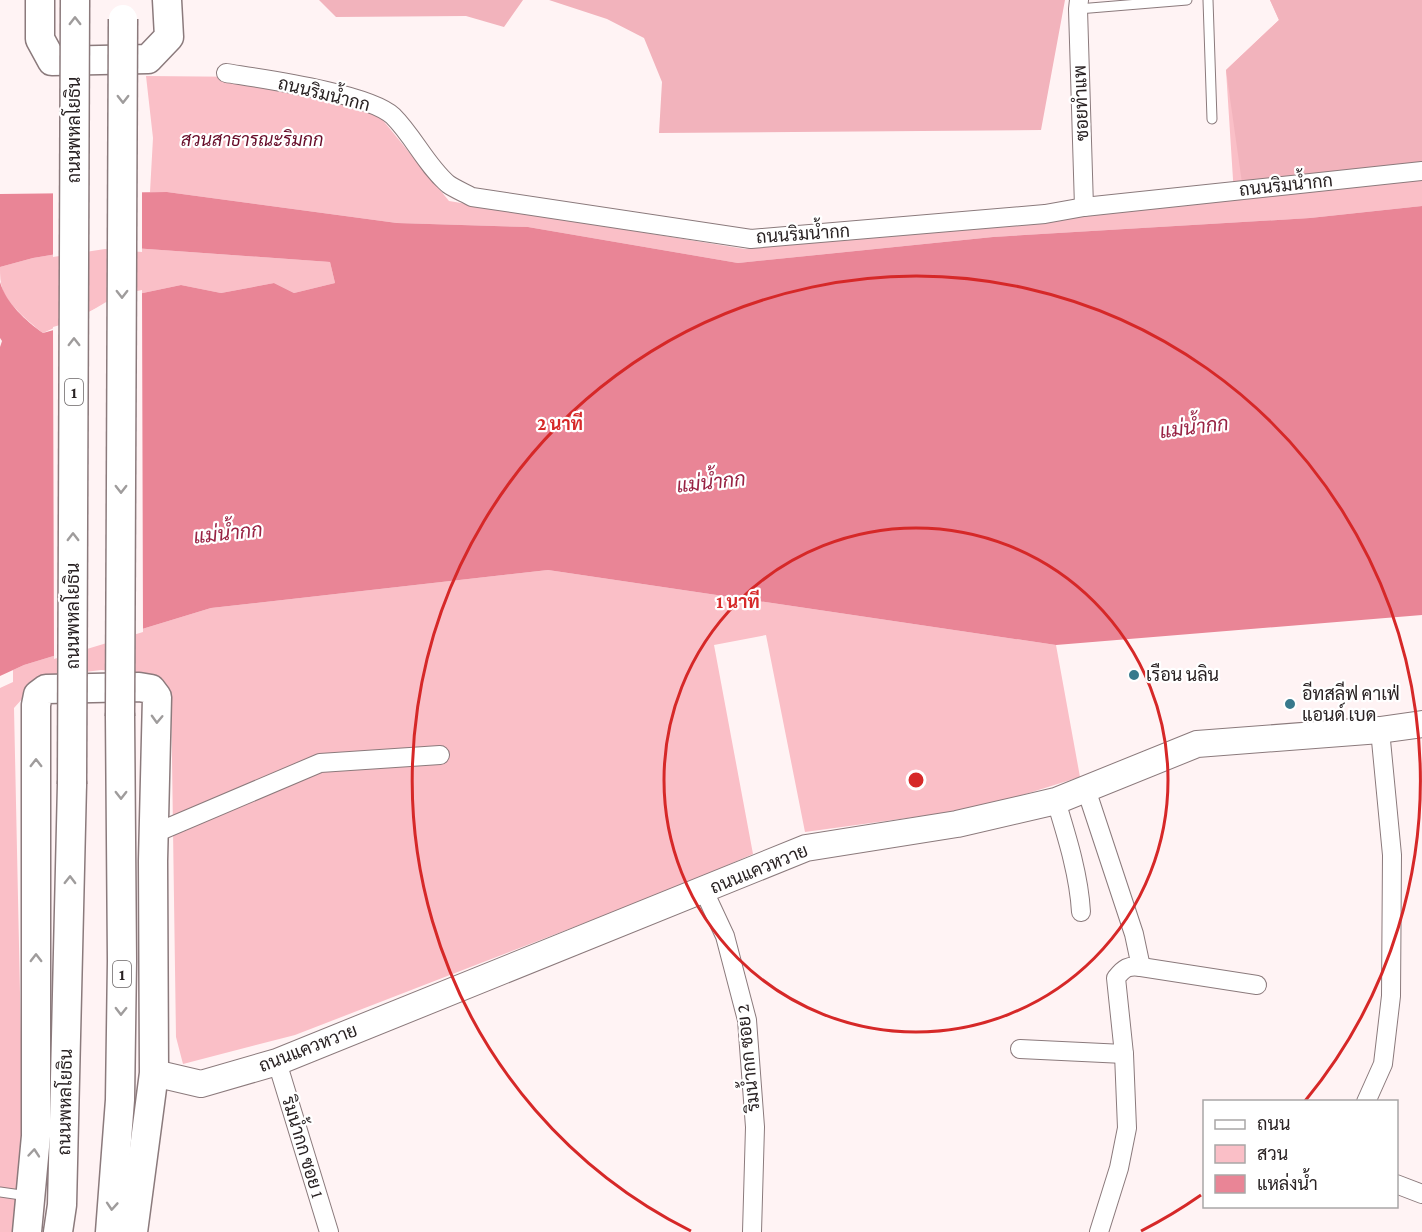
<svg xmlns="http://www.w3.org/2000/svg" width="1422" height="1232" font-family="'Crimson Pro',Sarabun,serif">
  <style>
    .green { fill: #fabfc7 }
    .forest { fill: #f2b3bc }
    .water { fill: #e98596 }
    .pier { fill: #fff3f4 }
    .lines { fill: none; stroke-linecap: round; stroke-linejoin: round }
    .lane-casing { stroke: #8b7a7c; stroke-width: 11 }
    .street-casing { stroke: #8b7a7c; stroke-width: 20 }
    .secondary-casing { stroke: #8b7a7c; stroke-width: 28 }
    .primary-casing { stroke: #8b7a7c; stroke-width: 31 }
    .lane { stroke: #fff; stroke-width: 9 }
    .street { stroke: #fff; stroke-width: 18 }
    .secondary { stroke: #fff; stroke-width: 26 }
    .primary { stroke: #fff; stroke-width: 28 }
    .primary-bridge-casing { stroke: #8b7a7c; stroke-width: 31; stroke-linecap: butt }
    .primary-bridge { stroke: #fff; stroke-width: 28 }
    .oneway { stroke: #9f9c9c }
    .ring { fill: none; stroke: #d62828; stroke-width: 3 }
    .poi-dot { fill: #38798c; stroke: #fff; stroke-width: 2 }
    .labels { text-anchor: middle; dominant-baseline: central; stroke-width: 4.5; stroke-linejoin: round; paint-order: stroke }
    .shield { fill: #fff; stroke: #696465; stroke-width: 1.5 }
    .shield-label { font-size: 16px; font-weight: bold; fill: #292223 }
    .street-label { font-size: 18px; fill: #292223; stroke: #fff }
    .park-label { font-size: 18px; font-style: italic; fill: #670c29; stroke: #fff }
    .poi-label { font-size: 18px; fill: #292223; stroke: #fff; text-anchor: start }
    .water-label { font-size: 20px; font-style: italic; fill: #982243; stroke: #fff }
    .centre { fill: #d62828; stroke: #fff; stroke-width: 3 }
    .ring-label { font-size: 18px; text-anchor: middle; font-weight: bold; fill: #d62828; stroke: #fff; stroke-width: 4.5; stroke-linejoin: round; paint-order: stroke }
  </style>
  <rect width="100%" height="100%" fill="#fff3f4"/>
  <g class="green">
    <polygon points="1270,0 1422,0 1422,206 1310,218 993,237 738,263 528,227 397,223 167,192 150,192 153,138 146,76 256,77 368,102 449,201 745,249 1084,207 1234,195 1226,70 1279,20"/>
    <path d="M105 246 330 262 335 283 294 293 274 283 221 293 181 285 119 298 43 333C31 324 9 305 3 291 0 283 0 275 0 267L33 258Z"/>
    <polygon points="548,570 1056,645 1080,777 981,808 805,832 766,635 714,645 753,854 675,888 295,1035 183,1064 176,1037 171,691 140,673 101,670 53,676 31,689 14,708 23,1135 13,1232 0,1232 0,688 13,682 13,670 24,665 211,608"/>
  </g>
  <g class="forest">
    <polygon points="319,0 523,0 504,27 466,16 336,17"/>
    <polygon points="549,0 1065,0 1041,130 659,133 662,82 644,38 607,19"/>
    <polygon points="1270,0 1422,0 1422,171 1243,190 1226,70 1279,20"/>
  </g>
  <path class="water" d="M167 192 397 223 528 227 738 263 993 237 1310 218 1422 206V615L1056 645 548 570 211 608 24 665 0 676V347L2 341 0 338V282C6 303 26 321 43 333L75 324 119 298 181 285 221 293 274 283 294 293 335 283 330 262 105 246 33 258 0 267V194Z"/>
  <g class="pier">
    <polygon points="142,189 142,252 105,249 53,257 53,190"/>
    <polygon points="142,290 143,632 54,659 53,327 74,321 118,295"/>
  </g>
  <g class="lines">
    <g class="lane-casing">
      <g id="lane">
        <polyline points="1208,0 1212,119"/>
        <polyline points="1078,9 1187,0"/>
        <polyline points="0,1192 28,1196"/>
      </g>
    </g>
    <g class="street-casing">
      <g id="street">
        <polyline points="1079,0 1078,9 1084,207"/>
        <path d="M226 73C263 79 368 93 393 116 414 137 426 165 448 184 455 189 465 193 472 197L751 239 1045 214 1084 207 1422 171"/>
        <path d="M1086 789 1134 934 1141 967C1128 965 1124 968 1116 978L1124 1054 1127 1128 1119 1168 1099 1232"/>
        <path d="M1056 801C1067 837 1079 875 1081 912"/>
        <polyline points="153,834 320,763 440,755"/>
        <polyline points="704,891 725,936 747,1020 755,1127 752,1232"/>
        <polyline points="1141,967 1257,985"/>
        <polyline points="1020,1049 1124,1054"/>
        <polyline points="277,1062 329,1232"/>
        <polyline points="1366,1102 1383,1064 1391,996 1392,855 1380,730"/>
        <polyline points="1396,1184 1422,1194"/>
      </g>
    </g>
    <g class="secondary-casing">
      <polyline id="secondary" points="154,1073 201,1084 277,1062 806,848 957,824 1056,801 1197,744 1380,730 1422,724"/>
    </g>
    <g class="primary-casing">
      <g id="primary">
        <polyline points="40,0 40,39 52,61 148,59 169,37 167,0"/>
        <polyline points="27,1232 36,1136 36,705 38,695 46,689 139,687 151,689 157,697 153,861 154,1073 133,1232"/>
        <polyline points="58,1232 62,1205 72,784"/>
        <polyline points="110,1232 120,1100 122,961 120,716"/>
      </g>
    </g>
    <use href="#lane" class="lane"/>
    <use href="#street" class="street"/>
    <use href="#secondary" class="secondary"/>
    <use href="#primary" class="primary"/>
    <g class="primary-bridge-casing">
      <g id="primary-bridge">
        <polyline points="120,716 123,19"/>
        <polyline points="72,784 75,0"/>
      </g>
    </g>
    <use href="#primary-bridge" class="primary-bridge"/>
  </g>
  <defs><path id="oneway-chevron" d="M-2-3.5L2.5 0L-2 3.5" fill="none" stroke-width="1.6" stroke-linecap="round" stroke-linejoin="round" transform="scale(1.5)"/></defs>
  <g class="oneway">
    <use href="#oneway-chevron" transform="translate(75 21) rotate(-90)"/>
    <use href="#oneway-chevron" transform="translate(123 99) rotate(90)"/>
    <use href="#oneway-chevron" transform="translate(122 294) rotate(90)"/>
    <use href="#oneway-chevron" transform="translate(74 342) rotate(-90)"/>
    <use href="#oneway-chevron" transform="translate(121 489) rotate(90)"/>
    <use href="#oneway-chevron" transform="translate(73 537) rotate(-90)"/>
    <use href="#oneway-chevron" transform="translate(157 719) rotate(92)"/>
    <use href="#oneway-chevron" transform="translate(36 763) rotate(-90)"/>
    <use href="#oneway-chevron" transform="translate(121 795) rotate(90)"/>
    <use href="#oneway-chevron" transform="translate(70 880) rotate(-89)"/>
    <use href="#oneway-chevron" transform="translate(36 958) rotate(-90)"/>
    <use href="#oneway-chevron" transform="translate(121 1011) rotate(91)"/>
    <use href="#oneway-chevron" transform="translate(34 1153) rotate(-85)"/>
    <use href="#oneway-chevron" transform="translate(112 1206) rotate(94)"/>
  </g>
  <g class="ring">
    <circle cx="916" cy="780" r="252"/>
    <path d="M1201 1195A504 504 0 0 1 1141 1231M691 1231A504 504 0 1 1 1305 1101"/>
  </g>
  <g class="poi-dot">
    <circle cx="1134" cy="675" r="6"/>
    <circle cx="1290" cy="704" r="6"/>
  </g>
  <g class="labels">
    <g class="shield">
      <rect x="65" y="379" width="18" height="26" rx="4.5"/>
      <rect x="113" y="961" width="18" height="26" rx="4.5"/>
    </g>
    <g class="shield-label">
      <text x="74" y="392">1</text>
      <text x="122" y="974">1</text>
    </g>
    <g class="street-label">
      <text transform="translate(324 94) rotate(14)">ถนนริมน้ำกก</text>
      <text transform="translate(1081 103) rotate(-92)">ซอยทำแพ</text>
      <text transform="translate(74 130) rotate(-90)">ถนนพหลโยธิน</text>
      <text transform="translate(1286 185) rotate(-6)">ถนนริมน้ำกก</text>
      <text transform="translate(803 234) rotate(-4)">ถนนริมน้ำกก</text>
      <text transform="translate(73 616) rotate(-90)">ถนนพหลโยธิน</text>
      <text transform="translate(759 869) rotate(-22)">ถนนแควหวาย</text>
      <text transform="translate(308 1048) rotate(-21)">ถนนแควหวาย</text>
      <text transform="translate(748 1058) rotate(-96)">ริมน้ำกก ซอย 2</text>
      <text transform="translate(65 1102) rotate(-89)">ถนนพหลโยธิน</text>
      <text transform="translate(303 1147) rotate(73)">ริมน้ำกก ซอย 1</text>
    </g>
    <g class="park-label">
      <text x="252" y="140">สวนสาธารณะริมกก</text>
    </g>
    <g class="poi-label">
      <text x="1146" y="675">เรือน นลิน</text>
      <text x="1302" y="694">อีทสลีฟ คาเฟ่<tspan x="1302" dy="21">แอนด์ เบด</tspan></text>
    </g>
    <g class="water-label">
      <text transform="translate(1194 427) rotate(-7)">แม่น้ำกก</text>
      <text transform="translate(711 482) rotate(-6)">แม่น้ำกก</text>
      <text transform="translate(228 533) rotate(-6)">แม่น้ำกก</text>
    </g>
  </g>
  <circle cx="916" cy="780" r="9" class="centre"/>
  <g class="ring-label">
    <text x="560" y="430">2 นาที</text>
    <text x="738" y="608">1 นาที</text>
  </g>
  <rect x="1203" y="1100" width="195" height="108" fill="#ffffff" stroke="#a9a7a7" stroke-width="1.5"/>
  <rect x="1215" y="1120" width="30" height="9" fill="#ffffff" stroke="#a9a7a7" stroke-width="1.5"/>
  <text x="1257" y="1130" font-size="18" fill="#292223">ถนน</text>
  <rect x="1215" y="1145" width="30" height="18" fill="#fabfc7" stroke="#a9a7a7" stroke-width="1.5"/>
  <text x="1257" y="1160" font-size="18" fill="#292223">สวน</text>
  <rect x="1215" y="1175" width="30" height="18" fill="#e98596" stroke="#a9a7a7" stroke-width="1.5"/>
  <text x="1257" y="1190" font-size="18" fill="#292223">แหล่งน้ำ</text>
</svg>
